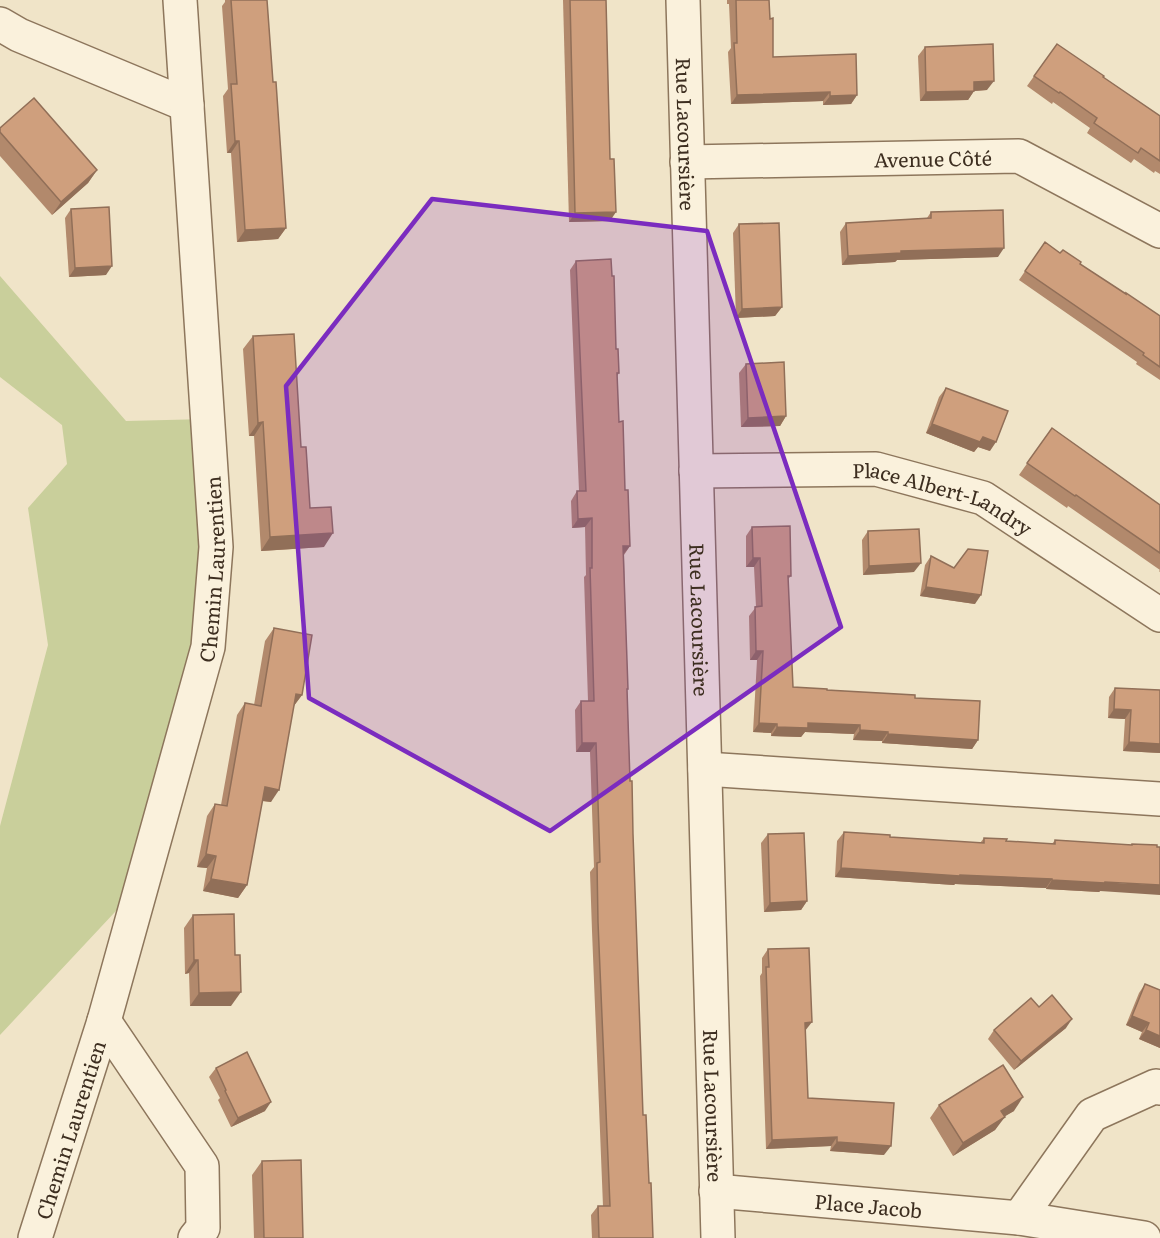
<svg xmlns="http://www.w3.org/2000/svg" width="1160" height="1238" font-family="Literata,serif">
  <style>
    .green { fill: #c9cf9b }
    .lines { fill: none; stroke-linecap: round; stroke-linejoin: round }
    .minor-casing { stroke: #8d765c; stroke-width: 36 }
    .minor { stroke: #faf1dc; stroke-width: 33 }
    .wall { fill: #b2896c }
    .shaded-wall { fill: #916f58 }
    .building { fill: #cf9f7d; stroke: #916f58; stroke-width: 1.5 }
    .marked { fill: #7b2cbf; fill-opacity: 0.2; stroke: #7b2cbf; stroke-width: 4.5; stroke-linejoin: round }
    .labels { text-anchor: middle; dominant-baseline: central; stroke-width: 6; stroke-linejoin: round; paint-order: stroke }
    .street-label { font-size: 20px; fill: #3d2e20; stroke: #f7eed8 }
  </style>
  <rect width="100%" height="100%" fill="#f0e4c8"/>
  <polygon class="green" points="0,276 126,421 207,419 216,547 143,882 0,1035 0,826 48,645 28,508 67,464 62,425 0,377"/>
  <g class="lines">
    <g class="minor-casing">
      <g id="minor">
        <path id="s1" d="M683 0 718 1238"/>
        <polyline points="0,24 19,35 187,105"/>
        <path id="s2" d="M687 162 1019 156 1160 231"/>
        <path id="s3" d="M696 471 876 469 983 498 1160 615"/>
        <polyline points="705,769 1160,799"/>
        <polyline points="104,1021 202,1166 203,1228 195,1238"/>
        <path id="s4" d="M716 1191 1019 1218 1144 1238"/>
        <polyline points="1019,1218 1092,1115 1156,1086 1160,1088"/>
        <path id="s5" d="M35 1238 104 1021 208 647 216 547 180 0"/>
      </g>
    </g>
    <use href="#minor" class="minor"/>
  </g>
  <g class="wall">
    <polygon points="225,0 267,0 273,82 286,228 278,239 237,242 231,153 227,153 223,96 228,89 222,6 225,2"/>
    <polygon points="563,0 606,0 610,159 610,221 569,222"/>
    <polygon points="727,0 769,0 773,57 857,95 851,104 823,105 823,101 731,104 728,52 731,48 729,4 727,4"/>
    <polygon points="1057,44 1103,77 1160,116 1160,174 1155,171 1154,173 1134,159 1131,163 1087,133 1090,128 1053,102 1052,104 1027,86"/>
    <polygon points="925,47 987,90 974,91 968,100 920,101 918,56"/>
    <polygon points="0,128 97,170 88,183 52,215 0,156"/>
    <polygon points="71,209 106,275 69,277 65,218"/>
    <polygon points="931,212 998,257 897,260 895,262 842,265 840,232 846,223 927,218"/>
    <polygon points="739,224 782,307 775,316 736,318 733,233"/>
    <polygon points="1045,242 1060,253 1080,264 1160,316 1160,380 1136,364 1137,362 1019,280"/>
    <polygon points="576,261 616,349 619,373 617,376 619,422 630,546 624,555 627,691 643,1115 653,1238 592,1238 591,1215 598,1206 603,1206 592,931 590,872 594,867 590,752 576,752 575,710 581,701 588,701 584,577 586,575 585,527 572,528 571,501 577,491 579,491 570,270"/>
    <polygon points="253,336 301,447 310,508 324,547 261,551 254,436 249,436 243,349"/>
    <polygon points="746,364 786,416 780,426 741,427 739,373"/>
    <polygon points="946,388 990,451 978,447 974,452 926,433 939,397"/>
    <polygon points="1052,428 1160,505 1160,572 1159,571 1160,570 1068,506 1067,508 1019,475"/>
    <polygon points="752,527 791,576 788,579 793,687 915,698 978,740 972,749 882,743 882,741 853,740 854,734 805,732 801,737 771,736 771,733 753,732 757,660 750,660 749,616 756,607 754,567 746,567 746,536"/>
    <polygon points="868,531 914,572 863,575 862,540"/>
    <polygon points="931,556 975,604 920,596 925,565"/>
    <polygon points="274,628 302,695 293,707 271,802 262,801 247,885 238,898 203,891 207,868 197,867 207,816 215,804 221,805 237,715 245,703 254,705 265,641"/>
    <polygon points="1115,688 1160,690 1160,753 1123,751 1125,719 1108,718 1109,697"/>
    <polygon points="844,832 890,837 980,843 984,838 1006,841 1052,844 1055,840 1132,845 1132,844 1157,845 1099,892 1046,889 1046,888 955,884 954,885 835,877 837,841"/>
    <polygon points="768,834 807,901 801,910 764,912 761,843"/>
    <polygon points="193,915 235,955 231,1006 190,1006 189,973 185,974 184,928"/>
    <polygon points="768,949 805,1031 808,1098 884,1155 830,1151 831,1146 766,1149 760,976 762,973 762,958"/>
    <polygon points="1145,984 1160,990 1160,1048 1139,1039 1142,1032 1126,1025 1139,993"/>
    <polygon points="1039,1007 1066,1028 1014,1070 988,1039 994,1030"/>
    <polygon points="216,1068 265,1111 231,1127 218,1100 220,1098 209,1077"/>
    <polygon points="939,1105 1014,1111 1004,1116 995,1130 953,1156 930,1118"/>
    <polygon points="262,1161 303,1238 254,1238 252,1175"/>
  </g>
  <g class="shaded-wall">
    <polygon points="994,81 987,90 974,91 968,100 920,101 926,92 974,82"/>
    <polygon points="830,92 823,101 731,104 737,95"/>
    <polygon points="857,95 851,104 823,105 830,96"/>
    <polygon points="235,141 239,141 231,153 227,153"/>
    <polygon points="97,170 88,183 52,215 61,202"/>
    <polygon points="616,212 610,221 569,222 575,213"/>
    <polygon points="286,228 278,239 237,242 245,230"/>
    <polygon points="1004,248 998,257 897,260 895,262 842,265 848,256 901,251"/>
    <polygon points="112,266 106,275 69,277 75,268"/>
    <polygon points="782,307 775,316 736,318 742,309"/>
    <polygon points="786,416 780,426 741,427 748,418"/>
    <polygon points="263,422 254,436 249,436 258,423"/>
    <polygon points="932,424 983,437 996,442 990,451 978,447 974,452 926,433"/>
    <polygon points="592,518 585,527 572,528 578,519"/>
    <polygon points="333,533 324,547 261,551 270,537"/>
    <polygon points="623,546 630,546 623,555"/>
    <polygon points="753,558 760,558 754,567 746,567"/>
    <polygon points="921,563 914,572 863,575 869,566"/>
    <polygon points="926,587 981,595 975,604 920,596"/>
    <polygon points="756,651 763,651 757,660 750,660"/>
    <polygon points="296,694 302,695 293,707"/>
    <polygon points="1114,709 1131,710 1125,719 1108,718"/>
    <polygon points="759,723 777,724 771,733 753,732"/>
    <polygon points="808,723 860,725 854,734 805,732 801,737 771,736 777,727"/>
    <polygon points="860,730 888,732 882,741 853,740"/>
    <polygon points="888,734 978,740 972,749 882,743"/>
    <polygon points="1129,742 1160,744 1160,753 1123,751"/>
    <polygon points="582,743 596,743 590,752 576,752"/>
    <polygon points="265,787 279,790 271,802 256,800"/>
    <polygon points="206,854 216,856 207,868 197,867"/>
    <polygon points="841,868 1052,879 1046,888 955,884 954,885 835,877"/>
    <polygon points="211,879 247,885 238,898 203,891"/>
    <polygon points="1052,880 1160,885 1160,895 1100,891 1099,892 1046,889"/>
    <polygon points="807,901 801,910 764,912 770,903"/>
    <polygon points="194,960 198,960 189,973 185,974"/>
    <polygon points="241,992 231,1006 190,1006 199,993"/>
    <polygon points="1132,1016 1149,1023 1142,1032 1126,1025"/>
    <polygon points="1072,1019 1066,1028 1014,1070 1021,1061"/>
    <polygon points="812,1022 805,1031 805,1023"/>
    <polygon points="1146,1030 1160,1036 1160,1048 1139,1039"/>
    <polygon points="1023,1097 1014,1111 992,1124 1001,1111"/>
    <polygon points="271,1102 265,1111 231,1127 238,1118"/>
    <polygon points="1005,1117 995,1130 953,1156 963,1143"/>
    <polygon points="837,1137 831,1146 766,1149 772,1140"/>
    <polygon points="837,1142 891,1146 884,1155 830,1151"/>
  </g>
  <g class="building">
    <polygon points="231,0 267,0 273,82 276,82 286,228 245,230 239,141 235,141 231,84 237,84"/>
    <polygon points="570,0 606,0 610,159 614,159 616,212 575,213"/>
    <polygon points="736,0 769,0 770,19 773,18 773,57 856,54 857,95 830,96 830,92 737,95 734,43 737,43"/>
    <polygon points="993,44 994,81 974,82 974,91 926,92 925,47"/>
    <polygon points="1057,44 1104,76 1103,77 1160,116 1160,161 1141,148 1138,153 1094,123 1097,118 1060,92 1059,93 1034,76"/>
    <polygon points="34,98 97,170 61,202 0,132 0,128"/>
    <polygon points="109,207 112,266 75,268 71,209"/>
    <polygon points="1003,210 1004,248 901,251 901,253 848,256 846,223 931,218 931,212"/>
    <polygon points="779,223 782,307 742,309 739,224"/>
    <polygon points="1045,242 1060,253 1063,250 1081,262 1080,264 1126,294 1126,293 1160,316 1160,367 1143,355 1144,353 1025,271"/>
    <polygon points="611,259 612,276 614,276 616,349 618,349 619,373 617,373 619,422 623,421 625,490 628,490 630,546 623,546 628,689 627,689 630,781 632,781 633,834 643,1115 646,1115 649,1183 651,1183 653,1238 599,1238 598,1206 610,1206 598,922 597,863 600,862 596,743 582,743 581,701 594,701 590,568 592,568 592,518 578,519 577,491 586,491 576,261"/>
    <polygon points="294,334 301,447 306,447 310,508 331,507 333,533 270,537 263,422 258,423 253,336"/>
    <polygon points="784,362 786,416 748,418 746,364"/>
    <polygon points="946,388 1008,411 996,442 983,437 980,442 932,424"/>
    <polygon points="1052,428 1160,505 1160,553 1076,495 1075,496 1027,463"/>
    <polygon points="790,526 791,576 788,576 793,687 827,689 827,690 915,695 915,698 980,701 978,740 888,734 888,732 860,730 860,725 808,723 808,728 777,727 777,724 759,723 763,651 756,651 755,607 762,606 760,558 753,558 752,527"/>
    <polygon points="919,529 921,563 869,566 868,531"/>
    <polygon points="968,549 988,551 981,595 926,587 931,556 954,568"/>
    <polygon points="274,628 312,635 302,695 296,694 279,790 265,787 247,885 211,879 216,856 206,854 215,804 227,806 245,703 261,706"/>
    <polygon points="1115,688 1160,690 1160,744 1129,742 1131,710 1114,709"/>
    <polygon points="844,832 890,835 890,837 984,843 984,838 1007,839 1006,841 1055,844 1055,840 1132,845 1132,844 1157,845 1157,847 1160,847 1160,885 1105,882 1105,883 1052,880 1052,879 960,875 960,876 841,868"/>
    <polygon points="804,833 807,901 770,903 768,834"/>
    <polygon points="234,914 235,955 240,955 241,992 199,993 198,960 194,960 193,915"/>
    <polygon points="809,948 812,1022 805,1023 808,1098 894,1103 891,1146 837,1142 837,1137 772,1140 766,967 769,967 768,949"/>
    <polygon points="1145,984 1160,990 1160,1036 1146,1030 1149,1023 1132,1016"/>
    <polygon points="1052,995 1072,1019 1021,1061 994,1030 1031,998 1039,1007"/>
    <polygon points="247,1052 271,1102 238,1118 225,1091 226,1090 216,1068"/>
    <polygon points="1003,1065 1023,1097 1001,1111 1005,1117 963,1143 939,1105"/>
    <polygon points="301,1160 303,1238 264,1238 262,1161"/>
  </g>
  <path class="marked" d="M432 199 707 231 841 627 550 831 309 698 286 386Z"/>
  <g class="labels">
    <g class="street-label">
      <text stroke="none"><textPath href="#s1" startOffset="134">Rue Lacoursière</textPath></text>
      <text stroke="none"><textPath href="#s2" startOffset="246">Avenue Côté</textPath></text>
      <text stroke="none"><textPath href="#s3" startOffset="252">Place Albert-Landry</textPath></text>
      <text stroke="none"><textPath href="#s5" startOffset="694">Chemin Laurentien</textPath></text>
      <text stroke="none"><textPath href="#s1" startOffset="620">Rue Lacoursière</textPath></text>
      <text stroke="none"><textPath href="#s1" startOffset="1106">Rue Lacoursière</textPath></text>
      <text stroke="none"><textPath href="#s5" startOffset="114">Chemin Laurentien</textPath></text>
      <text stroke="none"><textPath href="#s4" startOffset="153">Place Jacob</textPath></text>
    </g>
  </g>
</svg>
